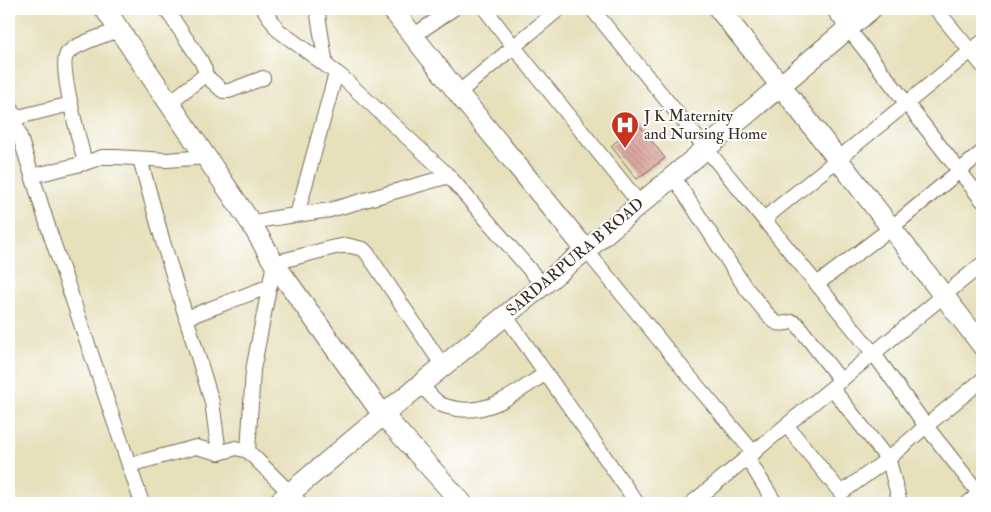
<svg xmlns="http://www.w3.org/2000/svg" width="991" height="512" font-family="'IM FELL Double Pica',serif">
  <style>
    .building { fill: url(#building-back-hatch) }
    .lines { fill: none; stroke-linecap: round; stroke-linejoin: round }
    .street-casing { stroke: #776a55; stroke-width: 16 }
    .secondary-casing { stroke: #776a55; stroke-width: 22 }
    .street { stroke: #fff; stroke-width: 14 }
    .secondary { stroke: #fff; stroke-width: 20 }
    .labels { text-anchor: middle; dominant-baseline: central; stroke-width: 4; stroke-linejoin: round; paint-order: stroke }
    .poi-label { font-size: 16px; fill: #3b2a1e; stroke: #fff; text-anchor: start }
    .street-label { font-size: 16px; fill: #3b2a1e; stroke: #fff }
  </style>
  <defs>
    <pattern id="building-back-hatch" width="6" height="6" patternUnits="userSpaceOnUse" patternTransform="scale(1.25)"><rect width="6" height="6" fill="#dda8a0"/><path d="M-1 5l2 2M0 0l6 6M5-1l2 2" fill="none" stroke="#b48982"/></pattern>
  </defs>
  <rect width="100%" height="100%" fill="#fff"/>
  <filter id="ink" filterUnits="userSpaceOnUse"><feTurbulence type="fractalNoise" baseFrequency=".02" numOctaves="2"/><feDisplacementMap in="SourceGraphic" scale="10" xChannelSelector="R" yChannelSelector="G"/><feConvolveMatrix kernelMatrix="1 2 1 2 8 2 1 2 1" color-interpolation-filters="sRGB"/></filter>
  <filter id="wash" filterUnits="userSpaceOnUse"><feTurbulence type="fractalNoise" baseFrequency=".0096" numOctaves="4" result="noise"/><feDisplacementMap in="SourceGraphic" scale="20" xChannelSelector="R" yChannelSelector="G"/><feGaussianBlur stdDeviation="1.12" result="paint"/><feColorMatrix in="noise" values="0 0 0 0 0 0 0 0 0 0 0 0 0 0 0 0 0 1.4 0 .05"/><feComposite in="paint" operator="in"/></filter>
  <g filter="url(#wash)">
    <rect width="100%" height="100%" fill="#e6e0bb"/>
    <g id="blocks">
      <polygon class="building" points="633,117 665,158 637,179 611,146 629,131 623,124"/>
    </g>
  </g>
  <g filter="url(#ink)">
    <use href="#blocks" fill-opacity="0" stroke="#776a55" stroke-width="1"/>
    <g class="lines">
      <g class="street-casing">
        <g id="street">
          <polyline points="166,9 201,61 205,70 205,75 169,103"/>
          <polyline points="264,9 278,30 342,77 449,176 542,284"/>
          <polyline points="317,9 326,65"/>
          <polyline points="485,9 514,47 640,204"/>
          <polyline points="592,9 874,354 926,426 982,380"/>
          <polyline points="833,9 982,200"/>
          <polyline points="936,9 982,65"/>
          <polyline points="413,36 453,9"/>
          <polyline points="205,75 223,91 229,91 263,78"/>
          <polyline points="458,93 559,9"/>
          <polyline points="9,102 51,236 142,503"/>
          <polyline points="14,118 71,104"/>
          <polyline points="140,159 163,242 212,402 219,453 236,448 248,451"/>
          <path d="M85 163C81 145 58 66 67 54 76 43 106 35 119 30"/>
          <polyline points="32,176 85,163 102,157 116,157 167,160 206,157"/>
          <path d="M673 176 745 287C751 293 771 321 777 323 782 325 788 322 793 322L797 324 841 381"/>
          <polyline points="297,215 336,73"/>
          <polyline points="764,219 982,42"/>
          <polyline points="251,223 269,219 330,210 449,176"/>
          <polyline points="586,250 688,375 754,453"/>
          <polyline points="817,284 891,228 982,152"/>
          <polyline points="505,315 637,503"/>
          <polyline points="186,318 270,286"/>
          <path d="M421 385C427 391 433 399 440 404 446 407 452 408 458 409 492 414 520 390 546 373"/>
          <polyline points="832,388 889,461 900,503"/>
          <polyline points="787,426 841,493 888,459 926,426 982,497"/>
          <polyline points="748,459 775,503"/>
          <polyline points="129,465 196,447 219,453"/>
          <polyline points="300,503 248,451 253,370 274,263 331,248 346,245 363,249 367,253 443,366"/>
          <polyline points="692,503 982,264"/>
          <polyline points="968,503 982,491"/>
        </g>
      </g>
      <g class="secondary-casing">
        <g id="secondary">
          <polyline points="105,9 251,223 274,263 383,415 462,503"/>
          <polyline points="392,9 458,93 586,250"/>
          <polyline points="719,9 781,86 982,345"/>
          <polyline points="278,503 383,415 586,250 871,9"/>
        </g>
      </g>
      <use href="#street" class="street"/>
      <use href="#secondary" class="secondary"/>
    </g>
  </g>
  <defs>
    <g id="hospital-pin" transform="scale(1.4375)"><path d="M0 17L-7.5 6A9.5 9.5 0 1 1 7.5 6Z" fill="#c8321e" stroke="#fff"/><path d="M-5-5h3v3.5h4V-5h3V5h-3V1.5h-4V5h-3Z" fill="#fff"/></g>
  </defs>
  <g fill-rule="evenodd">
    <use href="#hospital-pin" x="625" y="125"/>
  </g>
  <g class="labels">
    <g class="poi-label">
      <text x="644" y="116">J K Maternity<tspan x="644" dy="18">and Nursing Home</tspan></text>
    </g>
    <g class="street-label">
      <text transform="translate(575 257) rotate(-40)">SARDARPURA B ROAD</text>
    </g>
  </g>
  <rect width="991" height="512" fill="none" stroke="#fff" stroke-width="30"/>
</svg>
